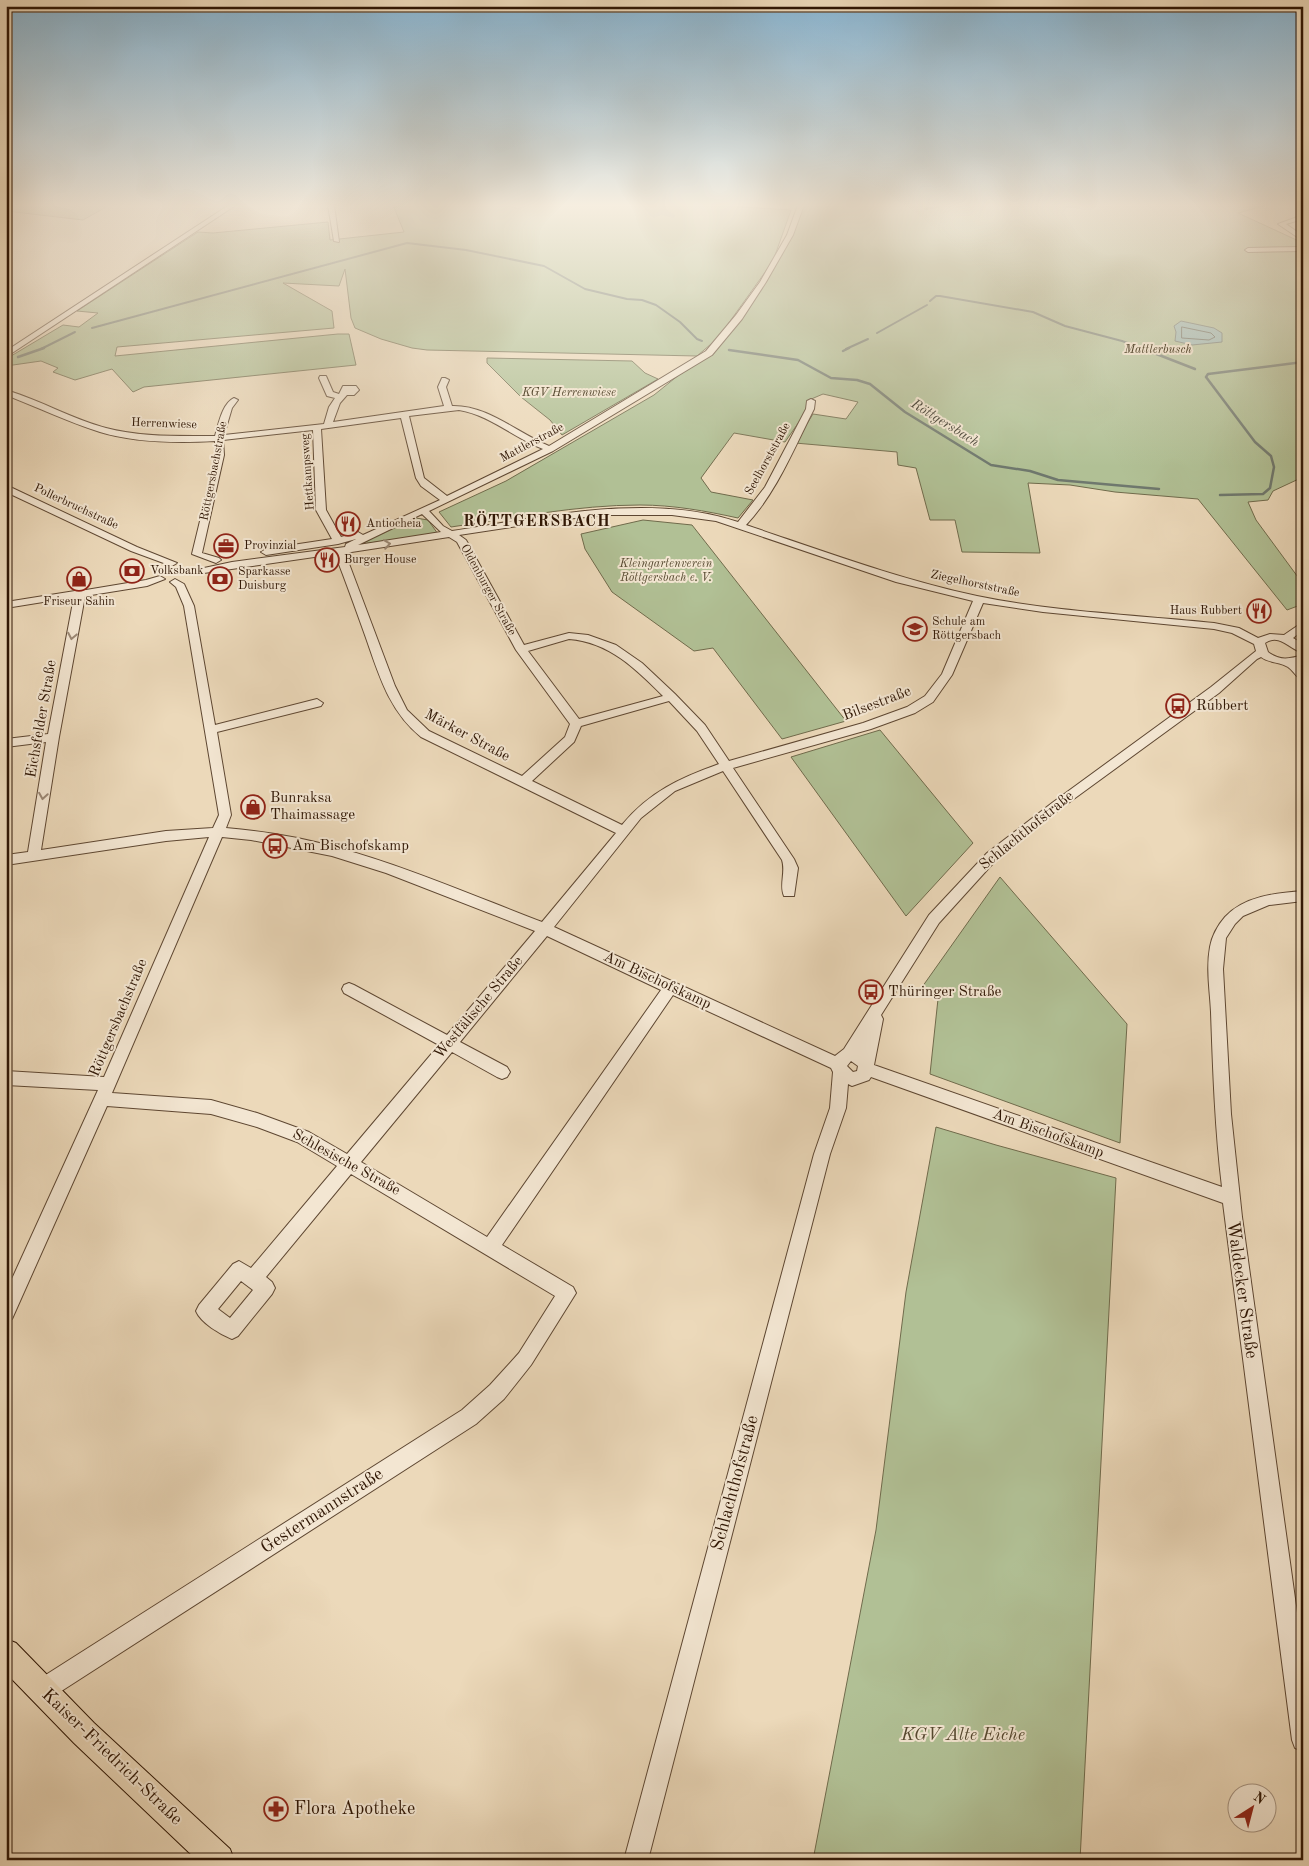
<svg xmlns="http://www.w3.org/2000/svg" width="1309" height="1866" font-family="'Old Standard TT',serif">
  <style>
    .green { fill: #b1c095; stroke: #706b4c }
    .water { fill: #99b9b5; stroke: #6f786e }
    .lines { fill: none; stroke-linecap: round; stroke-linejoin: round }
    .shore { stroke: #64685c; stroke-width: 1 }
    .stream-far1 { stroke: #6f786e; stroke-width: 2 }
    .stream { stroke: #6f786e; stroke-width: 2.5 }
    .minor-casing { stroke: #5e4732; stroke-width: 2 }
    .major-casing { stroke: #2f1604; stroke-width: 2 }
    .minor { fill: #f3e6d2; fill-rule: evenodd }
    .major { fill: #ecd9ba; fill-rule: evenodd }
    .oneway { stroke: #9b8875 }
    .labels { text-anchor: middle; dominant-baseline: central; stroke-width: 4; stroke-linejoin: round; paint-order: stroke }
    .far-park-label { font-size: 12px; font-style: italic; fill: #564930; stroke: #f3e6d2 }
    .far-street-label { font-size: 12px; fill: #2f1604; stroke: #f3e6d2 }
    .far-poi-label { font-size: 12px; fill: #2f1604; stroke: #f3e6d2; text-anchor: start }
    .far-water-label { font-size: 14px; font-style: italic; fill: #544f42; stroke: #f3e6d2 }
    .street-label { font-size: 15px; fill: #2f1604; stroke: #f3e6d2 }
    .poi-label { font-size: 15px; fill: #2f1604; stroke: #f3e6d2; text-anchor: start }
    .far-district-label { font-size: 16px; font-weight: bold; letter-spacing: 1px; fill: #2f1604; stroke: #f3e6d2 }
    .near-street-label { font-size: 18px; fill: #2f1604; stroke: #f3e6d2 }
    .near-park-label { font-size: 18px; font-style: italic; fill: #564930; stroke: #f3e6d2 }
    .near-poi-label { font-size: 18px; fill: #2f1604; stroke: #f3e6d2; text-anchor: start }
  </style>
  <rect width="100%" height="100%" fill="#ecd9ba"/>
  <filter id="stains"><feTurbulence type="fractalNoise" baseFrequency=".004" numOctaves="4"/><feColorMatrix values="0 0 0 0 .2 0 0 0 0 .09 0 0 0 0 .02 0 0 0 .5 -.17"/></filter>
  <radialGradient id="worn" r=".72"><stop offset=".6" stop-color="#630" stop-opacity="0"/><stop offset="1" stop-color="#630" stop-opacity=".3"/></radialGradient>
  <g class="green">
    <polygon points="6,205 102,205 108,206 83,220 6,211"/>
    <polygon points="393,205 506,205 518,209 525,205 603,205 616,207 618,205 709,205 791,210 773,261 718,338 697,356 427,350 412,348 381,339 355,328 351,318 345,269 339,286 283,283 332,311 334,328 117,347 115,356 338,334 349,334 356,365 144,387 133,392 112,369 75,380 53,372 58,368 41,361 6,366 6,359 63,325 79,327 98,313 77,311 198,232 213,233 328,222 330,240 404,232"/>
    <path d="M802 205H1268L1238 213 1303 243V477L1273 491 1268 500 1248 502 1256 520 1303 584V604L1287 610 1198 499 1115 492 1070 485 1028 483 1040 553 962 552 955 520H930L916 468 898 465 897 452 795 443 813 414 846 419 858 402 823 394 809 400 808 409 785 442 734 433 701 478 711 492 753 500 738 518C706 511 673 505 640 505 577 505 513 518 451 527L439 512 506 481 654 395 685 370 702 360 766 282Z"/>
    <polygon points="487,358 632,361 645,373 658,379 562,435 550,420 521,397 487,363"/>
    <polygon points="416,518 428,520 438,534 362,544 383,532"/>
    <polygon points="643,520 692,525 846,721 782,739 713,648 694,651 612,592 585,549 581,534"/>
    <polygon points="880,730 973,843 906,916 791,757"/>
    <polygon points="1000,877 1127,1024 1120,1143 930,1074 938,999 920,990"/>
    <polygon points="936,1127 996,1145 1116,1178 1080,1860 813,1860 876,1530 906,1292"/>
  </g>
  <polygon class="water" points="1181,321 1214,328 1222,333 1222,342 1192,345 1175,341 1176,332 1174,326"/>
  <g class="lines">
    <polygon class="shore" points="1182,327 1211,333 1215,337 1209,340 1182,338"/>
    <g class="stream-far1">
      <polyline points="925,209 938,207"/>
      <polyline points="930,301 936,296 940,296 1033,312 1065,326 1122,341 1144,349"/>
      <polyline points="92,328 407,243 466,250 544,266 585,289 627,299 642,300 656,305 680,322 697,339 702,341"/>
      <polyline points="877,333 927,305"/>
      <polyline points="41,349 75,332"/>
      <polyline points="846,349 868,339"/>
    </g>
    <g class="stream">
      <polyline points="1141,348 1195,369"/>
      <polyline points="729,350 798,360 831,378 857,380 870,384 905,412 991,465 1030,471 1058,480 1159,489"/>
      <polyline points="843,351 849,348"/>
      <polyline points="18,357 44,348"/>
      <polyline points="1220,495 1263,494 1270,488 1274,467 1271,456 1255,442 1206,377 1208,374 1303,362"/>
    </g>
    <g class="minor-casing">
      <g id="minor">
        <polygon points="229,205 236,205 6,357 6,351"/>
        <polygon points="328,205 334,205 339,242 334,241"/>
        <path d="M798 205H804L793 235 766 282 742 319 712 355 553 451 429 511 443 526 452 531C543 517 649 492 738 522L765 487 806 409 807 401 811 399 815 401 814 409C794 448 777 492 746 525 823 551 898 579 977 596 1055 612 1136 615 1214 623L1239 628 1258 638 1270 634 1284 635 1303 622V630L1293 638 1303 644V653C1289 649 1280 633 1265 643L1268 652C1280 661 1289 659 1303 655V663L1297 664 1303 670V680C1296 678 1294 671 1288 667 1280 662 1269 663 1261 657L1257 659 1219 693 1060 809 997 859 939 923 881 1015 883 1019 874 1065 1222 1187C1215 1129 1213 1071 1211 1012 1210 991 1206 969 1210 947 1212 936 1218 925 1225 917 1244 896 1276 893 1303 891V901L1269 905 1243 916 1235 924 1226 938 1223 969 1231 1114 1242 1217 1303 1656V1751L1295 1748 1292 1740 1223 1203 871 1077 869 1080 852 1086 848 1084 846 1108 830 1154 648 1860H624L814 1154 830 1108 833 1072 831 1068 673 995 502 1245 573 1287 576 1293 531 1365 504 1399 476 1424 49 1699 41 1702 33 1699 30 1691 33 1683 462 1410 490 1385 519 1353 555 1296 351 1174 266 1277 272 1282 275 1288 272 1294 238 1336 232 1339C220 1334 201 1323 196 1311L199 1305 233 1264 239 1261 251 1268 337 1166 297 1142 257 1127 211 1114 107 1106 12 1319 6 1322V1292L98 1090 6 1085V1071L104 1077 209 837 166 841 6 865V855L28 852 46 742 6 747V739L48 734 74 597 6 608V602L75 591 77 586H85L86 590 146 580 160 576 165 579 147 586 85 596 59 737 41 850 166 831 213 828 219 815 184 606 176 587 170 582 175 579 184 584 194 606 215 725 317 699 323 703 321 706 217 732 231 815 226 828C262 831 300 837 335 847 405 866 474 896 542 922L616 833 421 737C389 711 379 675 366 638 356 610 346 582 335 554L190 575V571L232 562 345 547 346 544 356 539 338 544 266 555 261 552 266 549 332 539 316 510 313 430 223 440 224 455 202 553 219 558 221 560 216 563 192 554 216 455 215 441C178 443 136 443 100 432 68 422 37 407 6 395V390C40 400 72 419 106 428 140 437 175 436 209 436H215C219 423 222 404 234 398L238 400 232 408 224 435 324 424 329 407 335 398 327 396 319 378 320 376H326L333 392 339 394 343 386H356L359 390 354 395H347L340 403 333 422 444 406 438 387 442 378H445L449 380 446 387 452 406C488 405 517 433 549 446L706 351 736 315 760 282 787 235ZM459 410C490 415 514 438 543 449L447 496 424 478 409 416ZM401 418 416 478 421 486 440 500 363 535 358 532 341 537 326 510 321 429ZM422 514 441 532 358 545ZM609 515H672L716 521 896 582 973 601 942 674 925 696 907 707 863 723 729 761 705 725 675 694 642 663 616 645 588 635 569 633 524 645 466 540 459 535 565 519ZM449 537 457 542 516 650 570 724 565 737 522 776 429 731 407 710 395 686 345 553ZM983 603 1043 612 1214 629 1232 633 1254 644 1256 651 1211 687 1052 803 987 853 929 915 844 1049 835 1056 554 927 641 818 675 791 723 771 782 860C786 872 779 885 784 896H794L798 868 794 859 733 768 871 729 915 713 933 702 952 675ZM569 639C609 642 636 669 663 696L579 719 528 651ZM669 701 697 731 719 764C680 778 649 792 622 825L532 781 574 742 581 726ZM222 837 251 840 332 856 386 873 535 931 447 1035 354 985 349 983 344 985 342 989 344 993 439 1045 347 1154 309 1132 257 1113 211 1100 112 1093ZM547 936 661 990 487 1237 361 1162 452 1052 497 1077 502 1079 507 1077 510 1072 507 1067 460 1042ZM851 1061 858 1066 857 1071 853 1072 847 1066ZM241 1281 253 1290 230 1318 218 1309Z"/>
        <polygon points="1303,215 1303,219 1286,224 1303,236 1303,241 1278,224"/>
        <polygon points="1303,247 1303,251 1248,252 1245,250 1248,248"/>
        <polygon points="6,485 137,547 177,563 172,566 169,565 131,551 6,492"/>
      </g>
    </g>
    <g class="major-casing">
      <polygon id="major" points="6,1639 16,1643 94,1723 230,1849 234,1860 197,1860 74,1743 6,1673"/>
    </g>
    <use href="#minor" class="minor"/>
    <use href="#major" class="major"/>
  </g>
  <defs><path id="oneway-chevron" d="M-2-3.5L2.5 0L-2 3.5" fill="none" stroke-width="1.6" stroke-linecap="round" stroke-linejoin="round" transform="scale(1.25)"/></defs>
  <g class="oneway">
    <use href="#oneway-chevron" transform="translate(387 544) rotate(-9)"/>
    <use href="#oneway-chevron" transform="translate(72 636) rotate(101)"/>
    <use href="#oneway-chevron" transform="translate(43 796) rotate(99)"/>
  </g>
  <linearGradient id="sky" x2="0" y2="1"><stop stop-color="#88b6d4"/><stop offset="0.44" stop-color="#f6eee0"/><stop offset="1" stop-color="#f6eee0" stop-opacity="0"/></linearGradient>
  <rect width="1309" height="467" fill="url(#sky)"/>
  <defs>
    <g id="restaurant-ring" transform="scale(1.25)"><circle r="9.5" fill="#f3e6d2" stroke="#8f2418" stroke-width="1.5"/><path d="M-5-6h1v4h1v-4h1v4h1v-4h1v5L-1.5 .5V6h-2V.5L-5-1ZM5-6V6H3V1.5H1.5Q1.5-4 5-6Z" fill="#8f2418"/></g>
    <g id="office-ring" transform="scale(1.25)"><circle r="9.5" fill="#f3e6d2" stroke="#8f2418" stroke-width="1.5"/><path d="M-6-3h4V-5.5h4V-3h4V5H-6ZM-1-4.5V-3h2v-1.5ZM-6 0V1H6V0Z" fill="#8f2418"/></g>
    <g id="bank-ring" transform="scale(1.25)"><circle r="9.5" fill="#f3e6d2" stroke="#8f2418" stroke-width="1.5"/><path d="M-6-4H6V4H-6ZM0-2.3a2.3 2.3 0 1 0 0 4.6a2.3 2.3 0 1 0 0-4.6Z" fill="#8f2418"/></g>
    <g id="shop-ring" transform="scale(1.25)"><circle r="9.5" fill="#f3e6d2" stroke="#8f2418" stroke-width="1.5"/><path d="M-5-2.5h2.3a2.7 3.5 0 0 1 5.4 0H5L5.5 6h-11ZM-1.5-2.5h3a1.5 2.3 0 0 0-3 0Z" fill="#8f2418"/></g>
    <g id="school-ring" transform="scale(1.25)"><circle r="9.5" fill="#f3e6d2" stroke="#8f2418" stroke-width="1.5"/><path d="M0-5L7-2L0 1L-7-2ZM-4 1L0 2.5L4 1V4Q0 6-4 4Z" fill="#8f2418"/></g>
    <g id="bus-ring" transform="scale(1.25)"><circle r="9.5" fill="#f3e6d2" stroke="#8f2418" stroke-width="1.5"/><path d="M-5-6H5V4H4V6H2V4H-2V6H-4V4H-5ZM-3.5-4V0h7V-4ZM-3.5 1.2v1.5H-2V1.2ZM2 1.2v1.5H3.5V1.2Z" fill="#8f2418"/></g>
    <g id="pharmacy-ring" transform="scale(1.25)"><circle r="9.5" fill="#f3e6d2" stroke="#8f2418" stroke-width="1.5"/><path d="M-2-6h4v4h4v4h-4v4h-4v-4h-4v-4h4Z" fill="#8f2418"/></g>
  </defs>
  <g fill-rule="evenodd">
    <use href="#restaurant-ring" x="348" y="524"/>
    <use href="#office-ring" x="226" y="546"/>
    <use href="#restaurant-ring" x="327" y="560"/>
    <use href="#bank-ring" x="132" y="571"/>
    <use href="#shop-ring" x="79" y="579"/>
    <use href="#bank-ring" x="220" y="579"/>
    <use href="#restaurant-ring" x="1259" y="611"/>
    <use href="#school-ring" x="915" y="629"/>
    <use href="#bus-ring" x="1178" y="706"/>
    <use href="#shop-ring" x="253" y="807"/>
    <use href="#bus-ring" x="275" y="846"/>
    <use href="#bus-ring" x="871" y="992"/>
    <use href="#pharmacy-ring" x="276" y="1809"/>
  </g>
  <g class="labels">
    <g class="far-park-label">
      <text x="1158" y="350">Mattlerbusch</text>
      <text x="569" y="393">KGV Herrenwiese</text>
      <text x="666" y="564">Kleingartenverein<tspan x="666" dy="14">Röttgersbach e. V.</tspan></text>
    </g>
    <g class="far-street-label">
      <text transform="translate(164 424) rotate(2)">Herrenwiese</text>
      <text transform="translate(532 443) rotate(-28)">Mattlerstraße</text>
      <text transform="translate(768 459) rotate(-61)">Seelhorststraße</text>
      <text transform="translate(214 471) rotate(-79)">Röttgersbachstraße</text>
      <text transform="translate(308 472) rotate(-94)">Hettkampsweg</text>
      <text transform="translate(76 507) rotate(25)">Pollerbruchstraße</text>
      <text transform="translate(975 584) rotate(12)">Ziegelhorststraße</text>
      <text transform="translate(488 590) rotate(61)">Oldenburger Straße</text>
    </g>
    <g class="far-poi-label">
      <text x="366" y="524">Antiocheia</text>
      <text x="244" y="546">Provinzial</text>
      <text x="344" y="560">Burger House</text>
      <text x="150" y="571">Volksbank</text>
      <text x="238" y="572">Sparkasse<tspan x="238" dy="14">Duisburg</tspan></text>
      <text x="79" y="602" text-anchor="middle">Friseur Sahin</text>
      <text x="1242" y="611" text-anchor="end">Haus Rubbert</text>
      <text x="932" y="622">Schule am<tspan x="932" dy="14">Röttgersbach</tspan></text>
    </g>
    <g class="far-water-label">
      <text transform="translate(945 423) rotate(32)">Röttgersbach</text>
    </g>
    <g class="street-label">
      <text transform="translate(877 704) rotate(-21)">Bilsestraße</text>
      <text transform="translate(42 719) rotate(-80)">Eichsfelder Straße</text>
      <text transform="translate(467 736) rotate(28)">Märker Straße</text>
      <text transform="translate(1027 831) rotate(-39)">Schlachthofstraße</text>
      <text transform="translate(657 981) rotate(25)">Am Bischofskamp</text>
      <text transform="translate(479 1008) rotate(-50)">Westfälische Straße</text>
      <text transform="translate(119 1018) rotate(-67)">Röttgersbachstraße</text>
      <text transform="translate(1048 1134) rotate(20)">Am Bischofskamp</text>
      <text transform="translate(346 1163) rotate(29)">Schlesische Straße</text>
    </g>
    <g class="poi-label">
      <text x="1196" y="706">Rubbert</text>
      <text x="270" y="798">Bunraksa<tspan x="270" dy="17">Thaimassage</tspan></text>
      <text x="292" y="846">Am Bischofskamp</text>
      <text x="888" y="992">Thüringer Straße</text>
    </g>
    <g class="far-district-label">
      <text x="537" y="522">RÖTTGERSBACH</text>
    </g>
    <g class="near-street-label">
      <text transform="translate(1242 1290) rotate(82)">Waldecker Straße</text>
      <text transform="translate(735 1483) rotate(-75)">Schlachthofstraße</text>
      <text transform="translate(322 1511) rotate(-33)">Gestermannstraße</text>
      <text transform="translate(112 1757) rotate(44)">Kaiser-Friedrich-Straße</text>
    </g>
    <g class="near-park-label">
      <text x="963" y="1735">KGV Alte Eiche</text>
    </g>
    <g class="near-poi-label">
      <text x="294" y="1809">Flora Apotheke</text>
    </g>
  </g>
  <rect width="1309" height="1866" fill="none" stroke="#ecd9ba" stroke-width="25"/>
  <rect x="8" y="8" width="1294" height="1851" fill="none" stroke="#2f1604" stroke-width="2.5"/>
  <rect x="12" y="12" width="1284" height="1841" fill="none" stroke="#2f1604"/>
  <g transform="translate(1252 1808) rotate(36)"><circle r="24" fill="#f3e6d2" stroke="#a59380"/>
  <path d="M0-4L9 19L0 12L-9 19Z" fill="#8f2418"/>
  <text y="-8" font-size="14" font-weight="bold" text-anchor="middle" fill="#2f1604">N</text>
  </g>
  <rect width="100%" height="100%" filter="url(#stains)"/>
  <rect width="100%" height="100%" fill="url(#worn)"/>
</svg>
